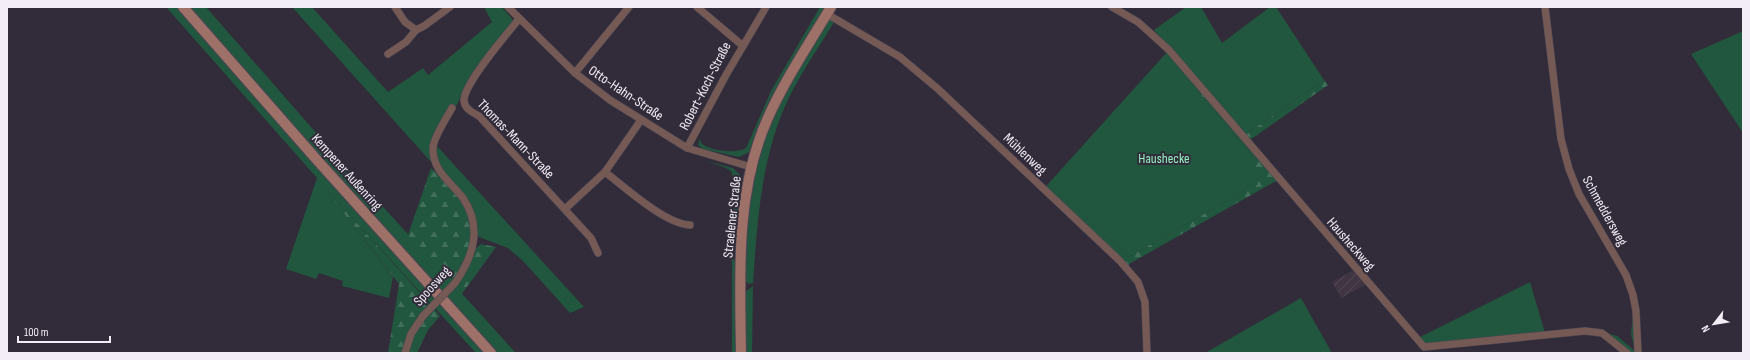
<svg xmlns="http://www.w3.org/2000/svg" width="1750" height="360" font-family="'Sofia Sans Condensed',sans-serif">
  <style>
    .industrial { fill: url(#industrial-furrows) }
    .green { fill: #21573e }
    .forest { fill: url(#forest-firs) }
    .lines { fill: none; stroke-linecap: round; stroke-linejoin: round }
    .street-casing { stroke: #4d4654; stroke-width: 8 }
    .secondary-casing { stroke: #4d4654; stroke-width: 12 }
    .street { stroke: #755954; stroke-width: 7 }
    .secondary { stroke: #9d7068; stroke-width: 10 }
    .street-bridge-casing { stroke: #4d4654; stroke-width: 8; stroke-linecap: butt }
    .street-bridge { stroke: #755954; stroke-width: 7 }
    .labels { text-anchor: middle; dominant-baseline: central; stroke-width: 4; stroke-linejoin: round; paint-order: stroke }
    .street-label { font-size: 14px; fill: #f2edf7; stroke: #322b39 }
    .park-label { font-size: 14px; fill: #91f1c0; stroke: #322b39 }
  </style>
  <defs>
    <pattern id="industrial-furrows" width="10" height="10" patternUnits="userSpaceOnUse"><rect width="10" height="10" fill="#423543"/><path d="M-1 1l2-2M0 10L10 0M9 11l2-2" fill="none" stroke="#544956"/></pattern>
    <pattern id="forest-firs" width="22" height="20" patternUnits="userSpaceOnUse"><rect width="22" height="20" fill="#21573e"/><path d="M5 1l3.5 6h-7zM16 11l3.5 6h-7z" fill="#426f5b"/></pattern>
  </defs>
  <rect width="100%" height="100%" fill="#322b39"/>
  <polygon class="industrial" points="1354,270 1367,284 1341,298 1332,282"/>
  <g class="green">
    <polygon points="166,7 179,7 486,353 476,353 322,185 393,277 389,298 342,286 343,281 319,273 316,279 286,269 317,178"/>
    <polygon points="188,7 206,7 325,143 516,353 496,353"/>
    <polygon points="292,7 312,7 388,92 423,68 428,75 492,22 484,7 502,7 513,20 513,23 470,79 436,145 584,307 570,313 523,261 508,248 479,237 442,170 437,159 436,145 432,163"/>
    <path d="M820 7H825L770 99 749 152 739 157 703 149 698 145 700 138 701 143C710 151 735 154 746 148L771 91Z"/>
    <polygon points="1186,7 1201,7 1222,43 1270,7 1276,7 1324,80 1245,135 1154,30"/>
    <path d="M830 20 834 22C818 49 798 77 785 106 761 162 757 223 753 283L749 284 745 280C747 224 750 167 773 115 788 83 808 52 825 21Z"/>
    <polygon points="1743,31 1743,133 1691,54"/>
    <polygon points="1168,51 1200,89 1198,92 1257,161 1258,178 1239,194 1129,257 1048,184"/>
    <polygon points="706,161 733,168 740,175 735,251 732,253 734,209 732,208 732,172 726,168"/>
    <polygon points="732,258 736,262 736,353 732,353"/>
    <polygon points="1530,282 1545,333 1424,345 1418,338"/>
    <polygon points="753,286 752,353 744,353 745,292"/>
    <polygon points="1301,298 1332,353 1205,353"/>
    <polygon points="1634,303 1635,353 1629,353 1603,332 1617,336 1635,351 1631,334"/>
  </g>
  <g class="forest">
    <polygon points="1324,80 1328,85 1250,140 1245,135"/>
    <polygon points="1200,89 1280,182 1274,182 1129,264 1128,268 1045,188 1048,184 1129,257 1239,194 1258,178 1249,169 1257,161 1198,92"/>
    <path d="M431 168C456 192 481 220 468 257 464 266 456 275 451 284L408 235Z"/>
    <polygon points="317,179 430,304 402,353 388,353 399,284"/>
    <polygon points="481,244 496,247 461,295 455,288 468,267 475,249"/>
    <polygon points="433,308 440,316 428,330 417,353 408,353 413,334"/>
  </g>
  <g class="lines">
    <g class="street-casing">
      <g id="street">
        <polyline points="395,7 405,22 416,30 424,26 450,7"/>
        <polyline points="508,7 575,73 610,100 687,148 751,167"/>
        <polyline points="697,7 743,46"/>
        <polyline points="1112,7 1138,22 1169,50 1424,347 1585,331 1602,333 1627,353"/>
        <polyline points="1545,7 1561,139 1569,169 1579,194 1626,275 1633,295 1636,311 1638,353"/>
        <polyline points="827,14 900,57 938,89 1120,261 1138,282 1145,302 1147,353"/>
        <path d="M519 19C507 34 463 84 464 101 465 109 472 112 479 116L591 238 598 253"/>
        <polyline points="388,54 406,42 416,30"/>
        <polyline points="575,73 629,7"/>
        <path d="M452 108C447 117 434 137 433 147 432 171 450 181 463 198 483 228 473 257 455 283"/>
        <polyline points="687,148 726,75 766,7"/>
        <path d="M605 172C626 188 665 224 690 225"/>
        <polyline points="565,209 605,172 641,120"/>
        <polyline points="405,353 411,334 423,316"/>
      </g>
    </g>
    <g class="secondary-casing">
      <g id="secondary">
        <polyline points="183,7 317,160 491,353"/>
        <path d="M741 353C740 276 735 193 767 120 783 83 810 42 831 7"/>
      </g>
    </g>
    <use href="#street" class="street"/>
    <use href="#secondary" class="secondary"/>
    <g class="street-bridge-casing">
      <polyline id="street-bridge" points="423,316 455,283"/>
    </g>
    <use href="#street-bridge" class="street-bridge"/>
  </g>
  <g class="labels">
    <g class="street-label">
      <text transform="translate(705 86) rotate(-63)">Robert-Koch-Straße</text>
      <text transform="translate(626 93) rotate(34)">Otto-Hahn-Straße</text>
      <text transform="translate(516 139) rotate(46)">Thomas-Mann-Straße</text>
      <text transform="translate(1025 154) rotate(43)">Mühlenweg</text>
      <text transform="translate(347 172) rotate(48)">Kempener Außenring</text>
      <text transform="translate(1605 211) rotate(61)">Schmeddersweg</text>
      <text transform="translate(732 217) rotate(-84)">Straelener Straße</text>
      <text transform="translate(1351 244) rotate(49)">Hausheckweg</text>
      <text transform="translate(432 286) rotate(-48)">Spoosweg</text>
    </g>
    <g class="park-label">
      <text x="1164" y="158">Haushecke</text>
    </g>
  </g>
  <rect width="1750" height="360" fill="none" stroke="#f2edf7" stroke-width="16"/>
  <g transform="translate(1714 324) rotate(239)" stroke="#322b39" stroke-width="3" paint-order="stroke">
  <path d="M0-3L7 15L0 10L-7 15Z" fill="#f2edf7"/>
  <text y="-6" font-size="11" font-weight="bold" text-anchor="middle" fill="#f2edf7">N</text>
  </g>
  <path d="M18 336v6h92v-6" fill="none" stroke="#f2edf7" stroke-width="2"/>
  <text x="24" y="336" font-size="12" fill="#f2edf7" stroke="#322b39" stroke-width="3" paint-order="stroke">100 m</text>
</svg>
